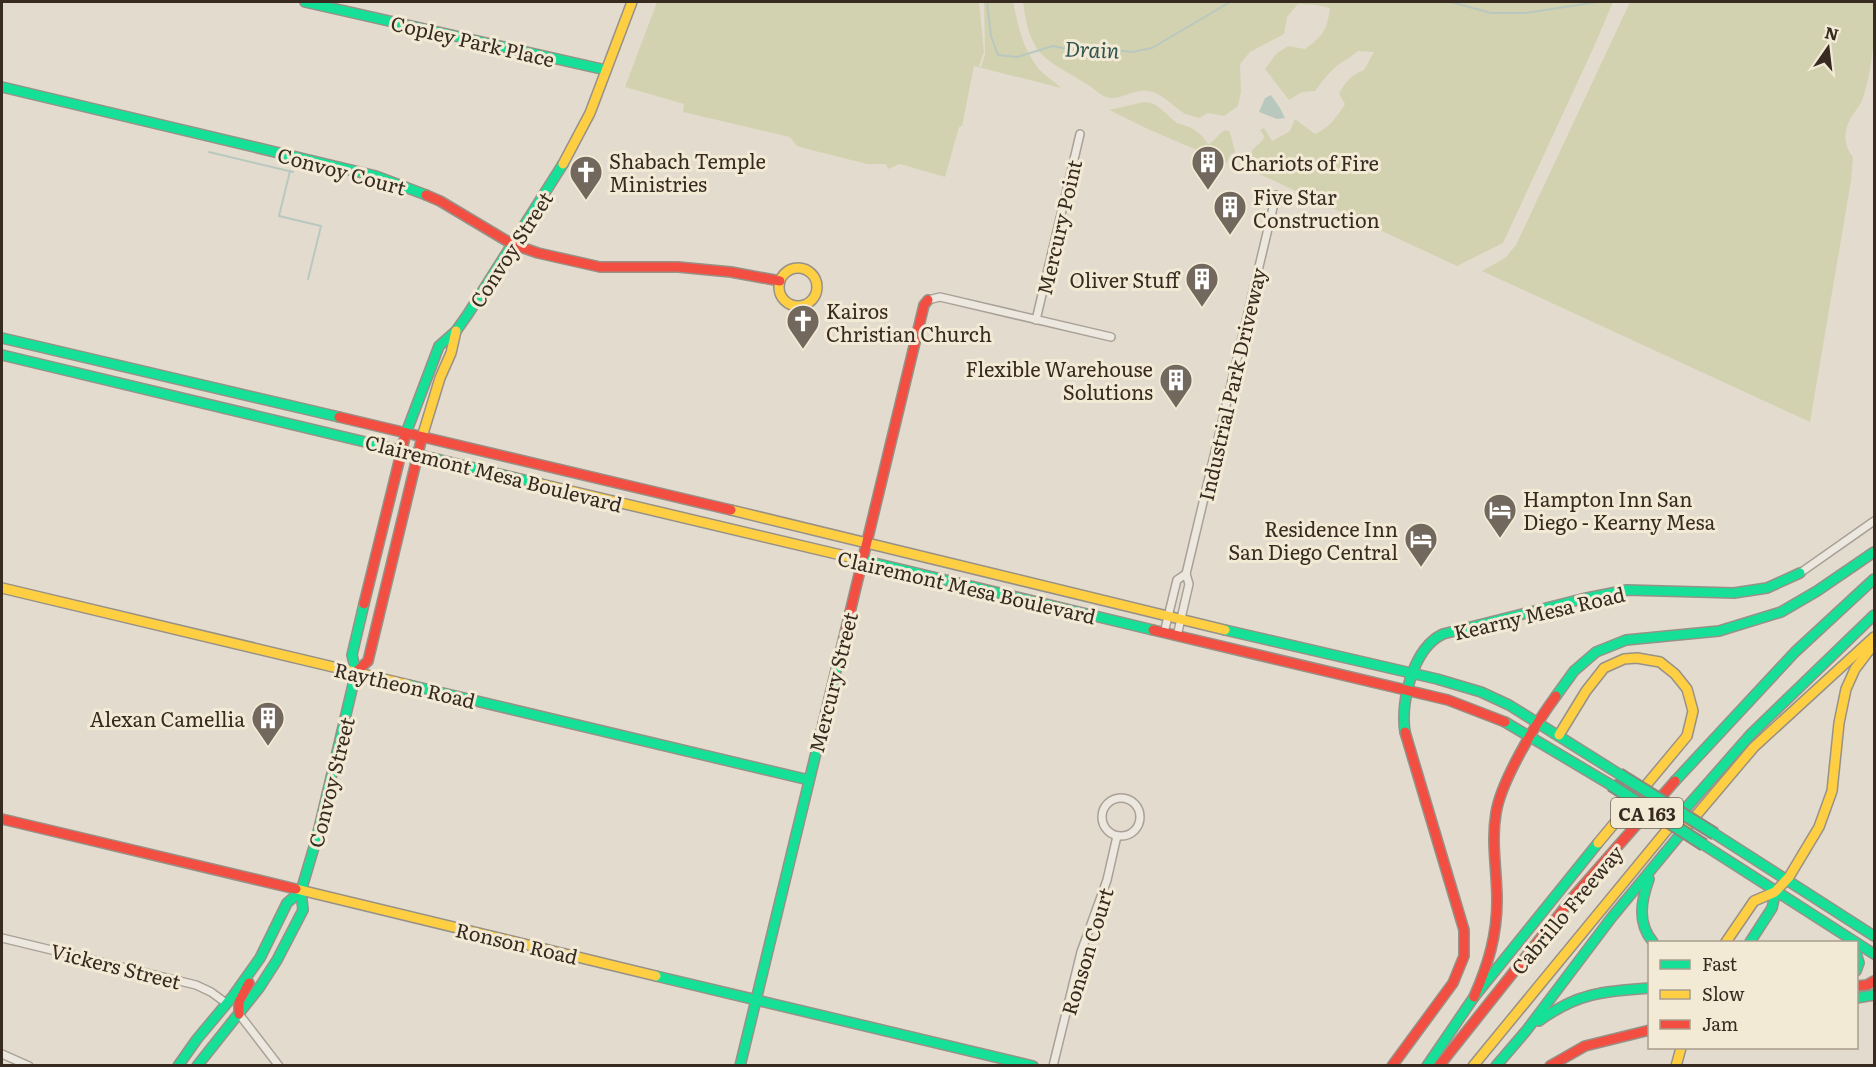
<svg xmlns="http://www.w3.org/2000/svg" width="1876" height="1067" font-family="Literata,serif">
  <style>
    .green { fill: #d2d2b1 }
    .water { fill: #b9c8bf }
    .lines { fill: none; stroke-linecap: round; stroke-linejoin: round }
    .stream { stroke: #b9c8bf; stroke-width: 2 }
    .street-casing { stroke: #a9a197; stroke-width: 10 }
    .fast-casing { stroke: #989187; stroke-width: 12 }
    .slow-casing { stroke: #989187; stroke-width: 12 }
    .jam-casing { stroke: #989187; stroke-width: 12 }
    .street { stroke: #ece8e0; stroke-width: 7 }
    .fast { stroke: #16e098; stroke-width: 9 }
    .slow { stroke: #ffcf43; stroke-width: 9 }
    .jam { stroke: #f24e42; stroke-width: 9 }
    .fast-bridge-casing { stroke: #8e877e; stroke-width: 14; stroke-linecap: butt }
    .fast-bridge { stroke: #16e098; stroke-width: 10 }
    .labels { text-anchor: middle; dominant-baseline: central; stroke-width: 6; stroke-linejoin: round; paint-order: stroke }
    .shield { fill: #f3ead5; stroke: #6f6456; stroke-width: 1.5 }
    .shield-label { font-size: 18px; font-weight: bold; fill: #372a20 }
    .street-label { font-size: 20px; fill: #372a20; stroke: #f3ead5 }
    .poi-label { font-size: 20px; fill: #372a20; stroke: #f3ead5; text-anchor: start }
    .water-label { font-size: 21px; font-style: italic; fill: #305552; stroke: #f3ead5 }
  </style>
  <rect width="100%" height="100%" fill="#e3dcce"/>
  <g class="green">
    <path d="M657 2H979L984 52 979 66 981 67 985 55 984 2H1013C1018 26 1023 49 1039 69 1045 76 1054 81 1061 88L974 66 962 126 959 127 945 177 900 164 888 169 886 164H867L815 151 797 146 790 137 683 112 684 104 625 87Z"/>
    <path d="M1023 2H1613L1592 51 1503 243 1457 266 1244 167 1248 164 1252 150 1263 140 1264 136 1260 130 1264 128 1272 141 1290 131 1295 119 1315 134C1329 128 1337 117 1345 104L1339 94C1345 82 1351 75 1364 70L1374 52 1358 51C1351 57 1345 60 1338 65 1329 72 1322 82 1315 91L1302 92 1289 100 1265 69 1276 54 1288 46 1305 49C1323 36 1327 30 1330 8L1316 5 1298 4 1287 17 1284 34 1250 52 1240 64 1241 92 1238 106 1224 116 1208 113 1199 118C1193 116 1186 115 1182 112 1170 104 1161 92 1147 91 1133 89 1118 102 1106 97 1101 96 1092 87 1087 84 1043 58 1030 56 1023 2Z"/>
    <path d="M1630 2H1874C1875 34 1873 67 1863 98 1859 110 1849 115 1846 131 1844 140 1847 150 1853 157L1851 181 1810 422 1482 271 1505 258 1516 245Z"/>
    <path d="M1144 102C1158 102 1166 115 1177 123 1180 125 1182 124 1186 126 1196 129 1203 136 1208 144 1216 141 1218 133 1226 130L1230 132 1235 152 1230 155 1227 163 1150 130 1109 110Z"/>
  </g>
  <polygon class="water" points="1271,95 1280,108 1285,118 1277,119 1259,112 1265,98"/>
  <g class="lines">
    <g class="stream">
      <polyline points="987,2 991,36 998,55 1017,57 1053,46 1081,52 1104,49 1132,52 1152,48 1230,2"/>
      <polyline points="1451,2 1491,13 1526,13 1597,2"/>
      <polyline points="209,152 293,172"/>
      <polyline points="290,171 279,216 321,226 308,279"/>
    </g>
    <g class="street-casing">
      <g id="street">
        <polyline points="928,300 940,297 1111,337"/>
        <polyline points="1036,320 1080,134"/>
        <polyline points="1800,573 1874,521"/>
        <polyline points="1164,633 1177,580 1186,574"/>
        <polyline points="1177,636 1189,584 1186,574 1276,195"/>
        <circle cx="1121" cy="817" r="19"/>
        <polyline points="2,938 196,985 211,992 226,1003"/>
        <polyline points="239,1014 279,1066"/>
        <polyline points="2,1054 29,1066"/>
        <polyline points="1053,1066 1081,952 1107,880 1117,836"/>
      </g>
    </g>
    <g class="fast-casing">
      <g id="fast">
        <polyline points="305,2 606,70"/>
        <polyline points="2,87 376,176 426,195"/>
        <polyline points="2,338 339,417"/>
        <polyline points="2,355 541,484"/>
        <polyline points="406,433 439,346 456,331 468,314 563,164"/>
        <polyline points="862,560 1153,630"/>
        <polyline points="1225,630 1437,679 1481,692 1509,705 1619,774"/>
        <polyline points="409,685 809,780"/>
        <polyline points="1556,696 1574,671 1596,652 1626,640 1719,631 1781,612 1817,591 1874,552"/>
        <polyline points="1505,722 1611,785"/>
        <path d="M1405 732C1400 702 1413 648 1443 634L1582 599 1627 590 1734 593 1767 588 1800 573"/>
        <polyline points="1675,781 1795,652 1874,579"/>
        <polyline points="1671,825 1751,734 1874,615"/>
        <polyline points="1715,834 1874,936"/>
        <polyline points="1704,845 1874,954"/>
        <path d="M1649 879C1641 901 1637 923 1653 942"/>
        <polyline points="1750,942 1772,908 1776,891"/>
        <polyline points="1856,953 1859,963 1856,971"/>
        <polyline points="656,976 1033,1066"/>
        <polyline points="1856,998 1874,995"/>
        <path d="M1539 1021C1577 993 1604 991 1650 988"/>
        <polyline points="178,1066 197,1039 233,996 260,958 287,903 301,891"/>
        <polyline points="197,1066 259,988 277,960 303,910 301,891 317,837 356,672 352,655 364,604"/>
        <polyline points="740,1066 838,662"/>
        <polyline points="1427,1066 1474,997 1598,843"/>
        <polyline points="1496,1066 1526,1031 1612,917 1688,825"/>
      </g>
    </g>
    <g class="slow-casing">
      <g id="slow">
        <polyline points="563,164 590,113 632,2"/>
        <circle cx="798" cy="287" r="19"/>
        <polyline points="422,437 440,378 451,353 456,331"/>
        <polyline points="541,484 862,560"/>
        <polyline points="731,510 1225,630"/>
        <polyline points="2,588 409,685"/>
        <polyline points="1559,735 1586,691 1604,668 1624,659 1637,658 1660,662 1675,674 1687,689 1693,711 1687,736 1598,843"/>
        <polyline points="1688,825 1754,747 1874,637"/>
        <polyline points="296,889 656,976"/>
        <polyline points="1726,942 1754,901 1775,892 1789,877 1819,827 1832,791 1839,723 1846,689 1855,669 1874,644"/>
        <polyline points="1473,1066 1671,825"/>
        <polyline points="1676,1066 1681,1048"/>
      </g>
    </g>
    <g class="jam-casing">
      <g id="jam">
        <polyline points="426,195 440,201 512,244 538,253 600,267 678,267 731,272 780,281"/>
        <polyline points="339,417 731,510"/>
        <polyline points="364,604 406,433"/>
        <polyline points="1153,630 1448,700 1505,722"/>
        <polyline points="838,662 924,305 928,300"/>
        <polyline points="356,672 368,661 422,437"/>
        <polyline points="2,819 296,889"/>
        <polyline points="1856,986 1867,985 1874,981"/>
        <path d="M1474 997C1488 965 1497 936 1497 900 1497 871 1491 842 1496 813 1501 781 1536 723 1556 696"/>
        <polyline points="239,1014 239,1002 249,983"/>
        <polyline points="1392,1066 1453,983 1464,956 1464,930 1405,732"/>
        <polyline points="1439,1066 1574,896 1675,781"/>
        <polyline points="1550,1066 1585,1046 1650,1030"/>
      </g>
    </g>
    <use href="#street" class="street"/>
    <use href="#fast" class="fast"/>
    <use href="#slow" class="slow"/>
    <use href="#jam" class="jam"/>
    <g class="fast-bridge-casing">
      <g id="fast-bridge">
        <polyline points="1619,774 1715,834"/>
        <polyline points="1611,785 1704,845"/>
      </g>
    </g>
    <use href="#fast-bridge" class="fast-bridge"/>
  </g>
  <defs>
    <g id="building-pin" transform="scale(1.725)"><path d="M0 17L-7.5 6A9.5 9.5 0 1 1 7.5 6Z" fill="#73685d" stroke="#f3ead5"/><path d="M-4-6H4V6H1V3H-1V6H-4ZM-2.5-4.3h1.7v1.8h-1.7ZM.8-4.3h1.7v1.8H.8ZM-2.5-1h1.7V.8h-1.7ZM.8-1h1.7V.8H.8Z" fill="#fff"/></g>
    <g id="church-pin" transform="scale(1.725)"><path d="M0 17L-7.5 6A9.5 9.5 0 1 1 7.5 6Z" fill="#73685d" stroke="#f3ead5"/><path d="M-1.2-6h2.4v3.5h3.3v2.4h-3.3V6h-2.4V-.1h-3.3v-2.4h3.3Z" fill="#fff"/></g>
    <g id="hotel-pin" transform="scale(1.725)"><path d="M0 17L-7.5 6A9.5 9.5 0 1 1 7.5 6Z" fill="#73685d" stroke="#f3ead5"/><path d="M-6-4.5h1.5V1H6V5H4.5V3h-9V5H-6ZM-4 0a1.8 1.8 0 1 1 3.6 0ZM.5 0V-2.5h3Q6-2.5 6 0Z" fill="#fff"/></g>
  </defs>
  <g fill-rule="evenodd">
    <use href="#building-pin" x="1208" y="162"/>
    <use href="#church-pin" x="586" y="172"/>
    <use href="#building-pin" x="1230" y="207"/>
    <use href="#building-pin" x="1202" y="279"/>
    <use href="#church-pin" x="803" y="321"/>
    <use href="#building-pin" x="1176" y="380"/>
    <use href="#hotel-pin" x="1500" y="510"/>
    <use href="#hotel-pin" x="1421" y="539"/>
    <use href="#building-pin" x="268" y="718"/>
  </g>
  <g class="labels">
    <rect class="shield" x="1611" y="798" width="72" height="30" rx="4.5"/>
    <g class="shield-label">
      <text x="1647" y="813">CA 163</text>
    </g>
    <g class="street-label">
      <text transform="translate(473 40) rotate(13)">Copley Park Place</text>
      <text transform="translate(342 170) rotate(15)">Convoy Court</text>
      <text transform="translate(1058 227) rotate(-77)">Mercury Point</text>
      <text transform="translate(510 249) rotate(-57)">Convoy Street</text>
      <text transform="translate(1231 384) rotate(-77)">Industrial Park Driveway</text>
      <text transform="translate(494 472) rotate(14)">Clairemont Mesa Boulevard</text>
      <text transform="translate(967 586) rotate(13)">Clairemont Mesa Boulevard</text>
      <text transform="translate(1539 612) rotate(-13)">Kearny Mesa Road</text>
      <text transform="translate(832 682) rotate(-76)">Mercury Street</text>
      <text transform="translate(405 684) rotate(13)">Raytheon Road</text>
      <text transform="translate(330 782) rotate(-76)">Convoy Street</text>
      <text transform="translate(1566 909) rotate(-50)">Cabrillo Freeway</text>
      <text transform="translate(517 942) rotate(13)">Ronson Road</text>
      <text transform="translate(1086 951) rotate(-73)">Ronson Court</text>
      <text transform="translate(116 965) rotate(14)">Vickers Street</text>
    </g>
    <g class="poi-label">
      <text x="609" y="160">Shabach Temple<tspan x="609" dy="23">Ministries</tspan></text>
      <text x="1231" y="162">Chariots of Fire</text>
      <text x="1253" y="196">Five Star<tspan x="1253" dy="23">Construction</tspan></text>
      <text x="1179" y="279" text-anchor="end">Oliver Stuff</text>
      <text x="826" y="310">Kairos<tspan x="826" dy="23">Christian Church</tspan></text>
      <text x="1153" y="368" text-anchor="end">Flexible Warehouse<tspan x="1153" dy="23">Solutions</tspan></text>
      <text x="1523" y="498">Hampton Inn San<tspan x="1523" dy="23">Diego - Kearny Mesa</tspan></text>
      <text x="1398" y="528" text-anchor="end">Residence Inn<tspan x="1398" dy="23">San Diego Central</tspan></text>
      <text x="245" y="718" text-anchor="end">Alexan Camellia</text>
    </g>
    <g class="water-label">
      <text transform="translate(1092 48) rotate(2)">Drain</text>
    </g>
  </g>
  <rect width="1876" height="1067" fill="none" stroke="#372a20" stroke-width="6"/>
  <rect x="1648" y="941" width="210" height="108" fill="#f3ead5" stroke="#a89d8d" stroke-width="1.5"/>
  <rect x="1660" y="960" width="30" height="9" fill="#16e098" stroke="#a89d8d" stroke-width="1.5"/>
  <text x="1702" y="971" font-size="18" fill="#372a20">Fast</text>
  <rect x="1660" y="990" width="30" height="9" fill="#ffcf43" stroke="#a89d8d" stroke-width="1.5"/>
  <text x="1702" y="1001" font-size="18" fill="#372a20">Slow</text>
  <rect x="1660" y="1020" width="30" height="9" fill="#f24e42" stroke="#a89d8d" stroke-width="1.5"/>
  <text x="1702" y="1031" font-size="18" fill="#372a20">Jam</text>
  <g transform="translate(1828 48) rotate(14)" stroke="#f3ead5" stroke-width="4.5" paint-order="stroke">
  <path d="M0-4.5L10 22L0 15L-10 22Z" fill="#372a20"/>
  <text y="-9" font-size="16" font-weight="bold" text-anchor="middle" fill="#372a20">N</text>
  </g>
</svg>
